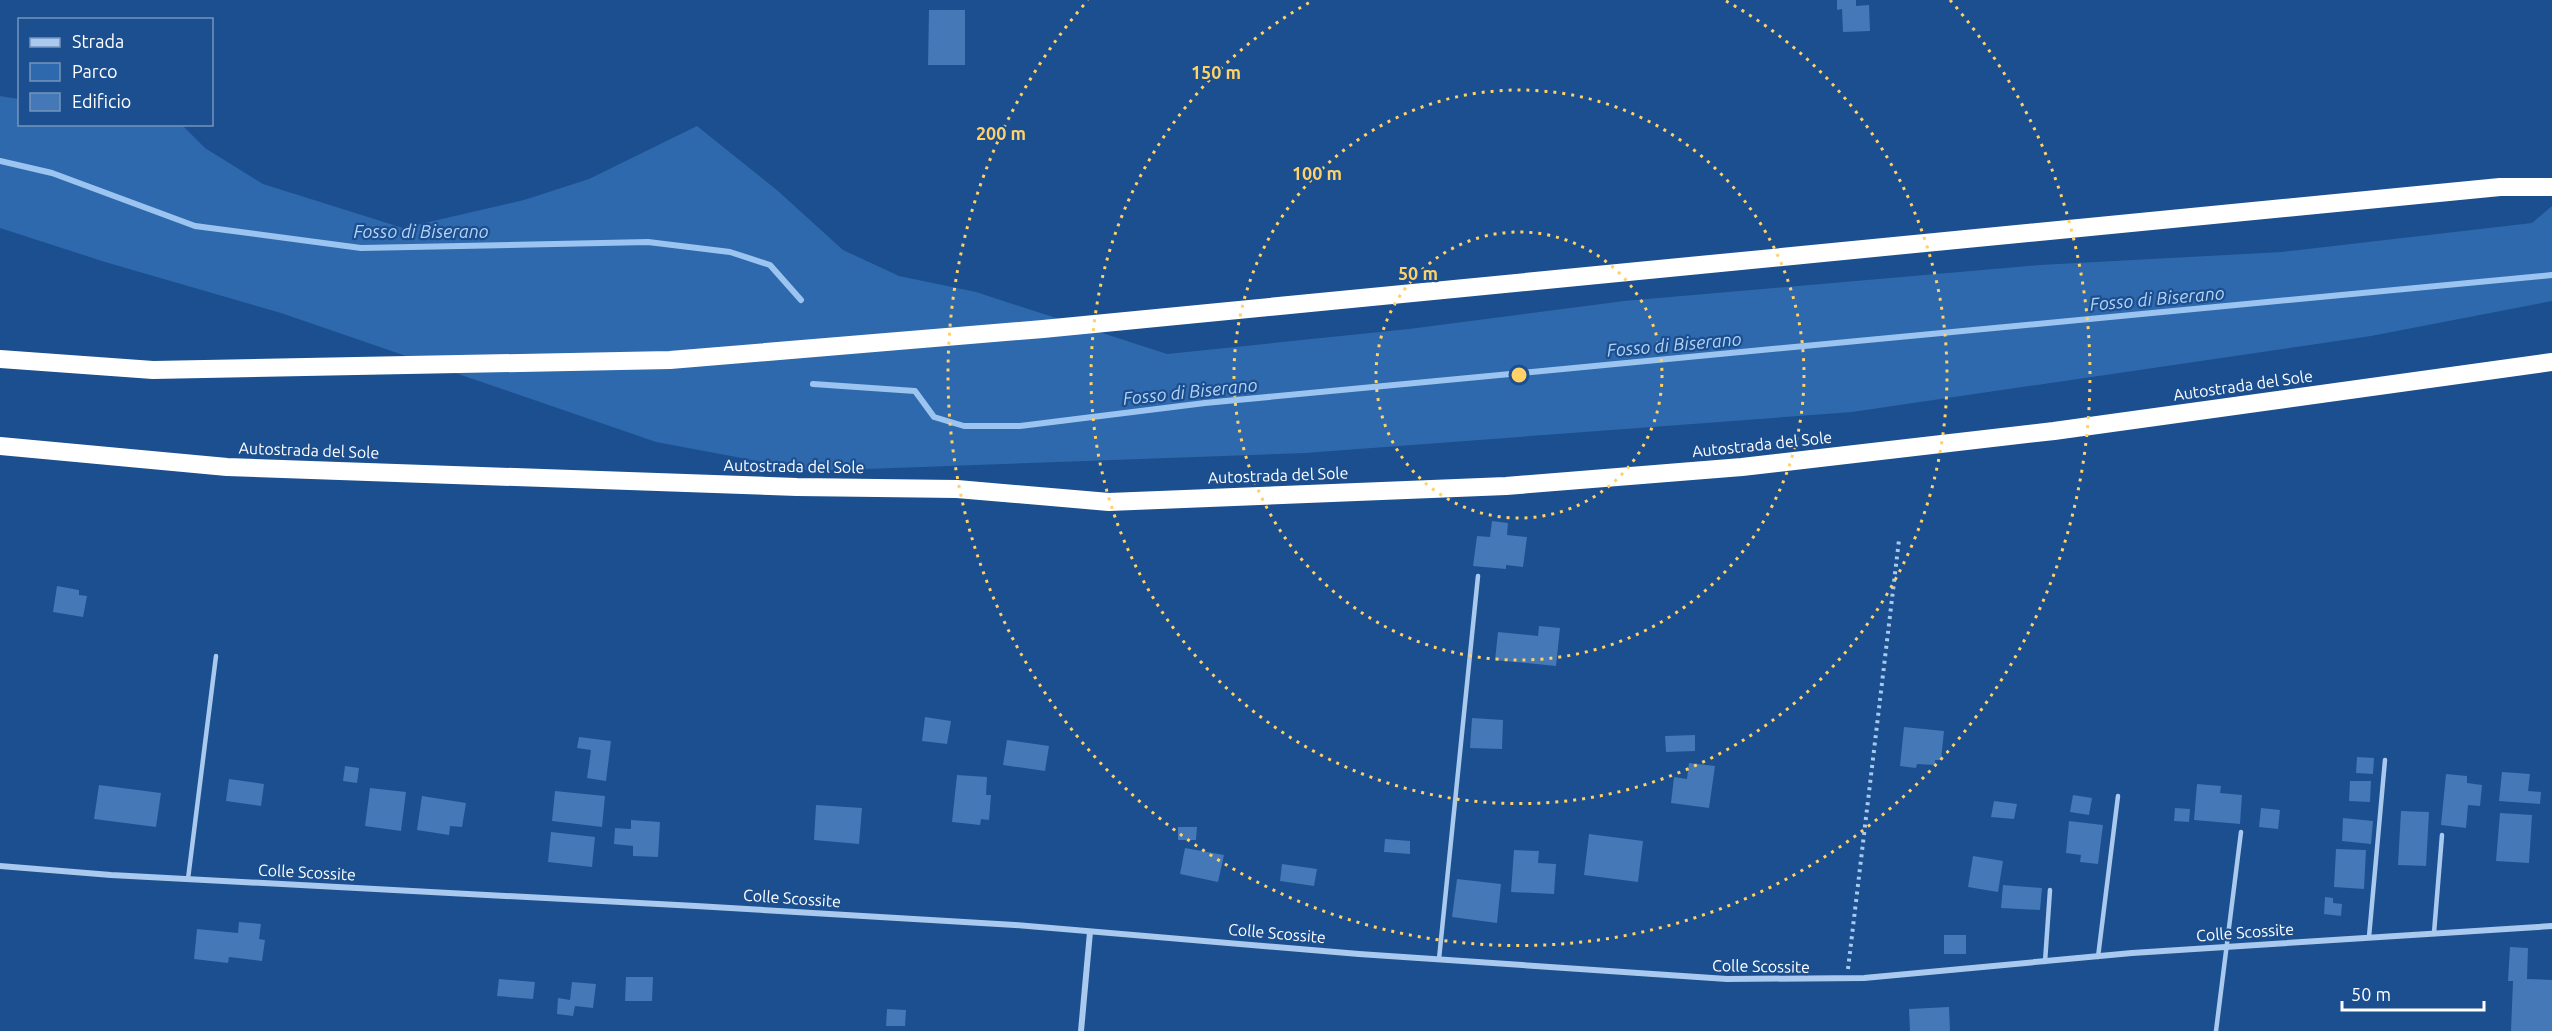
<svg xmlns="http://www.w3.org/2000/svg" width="2552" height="1031" font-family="Ubuntu,sans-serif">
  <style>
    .green { fill: #2e69ad }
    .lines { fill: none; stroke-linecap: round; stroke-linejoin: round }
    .stream { stroke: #9cc4f0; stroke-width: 6 }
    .building { fill: #4478b7 }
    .path { stroke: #a9c9ee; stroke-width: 4; stroke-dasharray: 3 4.5; stroke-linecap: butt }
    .service { stroke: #a9c9ee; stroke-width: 4.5 }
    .minor { stroke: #a9c9ee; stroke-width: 6 }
    .motorway { stroke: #fff; stroke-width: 18 }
    .ring { fill: none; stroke: #ffd166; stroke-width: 3; stroke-dasharray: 3 6 }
    .labels { text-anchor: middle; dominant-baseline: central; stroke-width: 4.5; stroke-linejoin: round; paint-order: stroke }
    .street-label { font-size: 16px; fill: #fff; stroke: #1b4f8f }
    .water-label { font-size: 18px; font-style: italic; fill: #b5d3f5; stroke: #1b4f8f }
    .centre { fill: #ffd166; stroke: #1b4f8f; stroke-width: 3 }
    .ring-label { font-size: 18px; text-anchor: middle; font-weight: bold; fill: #ffd166; stroke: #1b4f8f; stroke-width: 4.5; stroke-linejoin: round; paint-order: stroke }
  </style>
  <rect width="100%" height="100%" fill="#1b4f8f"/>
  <polygon class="green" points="0,96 19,99 20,124 182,125 205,148 263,184 403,228 524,200 589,179 697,126 778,191 843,250 899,276 976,292 1167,354 1409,329 1624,301 2040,265 2282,252 2532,223 2552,206 2552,301 2371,336 1852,412 1305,453 811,471 656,442 281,313 105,262 0,228"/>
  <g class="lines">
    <g class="stream">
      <polyline points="0,161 52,173 195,226 361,248 648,242 730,252 770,265 801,300"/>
      <polyline points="813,384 915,391 934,417 964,426 1020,426 1205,403 2552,275"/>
    </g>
  </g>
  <g class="building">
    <polygon points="1837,0 1856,0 1856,6 1869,5 1870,31 1843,32 1842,9 1837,10"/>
    <polygon points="929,10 965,10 965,65 928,65"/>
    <polygon points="1492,521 1508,523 1507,535 1527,537 1523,567 1506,565 1506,569 1473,566 1477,536 1490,537"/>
    <polygon points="57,586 79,590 79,595 87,596 83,617 53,612"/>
    <polygon points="1539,626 1560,628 1556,666 1495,660 1498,632 1538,636"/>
    <polygon points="925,717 951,721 947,744 922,741"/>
    <polygon points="1472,718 1503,720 1502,749 1470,748"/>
    <polygon points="1904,727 1944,731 1941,760 1935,760 1935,765 1917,764 1916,768 1900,766"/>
    <polygon points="1695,735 1695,751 1666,752 1665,736"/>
    <polygon points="579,737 611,741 606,781 587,778 591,750 577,748"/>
    <polygon points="1007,740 1049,746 1045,771 1003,765"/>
    <polygon points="2357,757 2374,758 2373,774 2356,773"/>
    <polygon points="1689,763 1715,766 1709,808 1671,803 1674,777 1687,779"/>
    <polygon points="345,766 359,768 357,783 343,781"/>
    <polygon points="2502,772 2530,774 2528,791 2541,792 2540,804 2499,801"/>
    <polygon points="2446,774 2467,776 2467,783 2482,785 2480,806 2468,805 2466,828 2441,825"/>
    <polygon points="957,775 987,777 986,795 991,795 989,820 981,819 980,825 952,822"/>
    <polygon points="229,779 264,784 261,806 226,801"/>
    <polygon points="2350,781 2371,781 2370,802 2349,801"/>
    <polygon points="2197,784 2221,786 2220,793 2242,795 2240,824 2194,820"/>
    <polygon points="99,785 161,793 156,827 94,819"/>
    <polygon points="370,788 406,792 401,831 365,826"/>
    <polygon points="555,791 605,796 602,827 552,821"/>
    <polygon points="2073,795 2092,798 2089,815 2070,812"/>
    <polygon points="422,796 466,803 462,827 450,826 449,835 417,830"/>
    <polygon points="1994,801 2017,804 2014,819 1991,817"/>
    <polygon points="816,805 862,808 859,844 814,840"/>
    <polygon points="2175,808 2190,809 2189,822 2174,821"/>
    <polygon points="2261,808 2280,810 2278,829 2259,827"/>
    <polygon points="2401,811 2429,812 2426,866 2398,865"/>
    <polygon points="2500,813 2532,815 2529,863 2496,861"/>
    <polygon points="2343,818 2373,821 2371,844 2342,841"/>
    <polygon points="631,820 660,822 658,857 633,856 633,846 614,844 615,828 631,829"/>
    <polygon points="2069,821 2103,825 2098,864 2080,862 2081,855 2066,853"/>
    <polygon points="1178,827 1197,827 1196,840 1178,840"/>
    <polygon points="551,832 595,837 592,867 548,862"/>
    <polygon points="1589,834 1643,841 1638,882 1584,875"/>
    <polygon points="1385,839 1410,841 1410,854 1384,852"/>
    <polygon points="1185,848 1224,855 1218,882 1180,874"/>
    <polygon points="2336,849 2366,850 2364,889 2334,887"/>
    <polygon points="1514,850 1539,851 1538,863 1556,864 1554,894 1511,892"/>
    <polygon points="1973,856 2003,861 1998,892 1968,887"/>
    <polygon points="1282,864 1317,869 1314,886 1280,881"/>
    <polygon points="1457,879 1501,884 1497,923 1452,917"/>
    <polygon points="2003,885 2042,888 2040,910 2001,908"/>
    <polygon points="2325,897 2333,898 2333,903 2342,904 2341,916 2324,914"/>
    <polygon points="239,922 261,924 259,939 265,940 262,961 229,957 228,963 194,959 197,929 238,933"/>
    <rect x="1944" y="935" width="22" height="19"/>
    <polygon points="2510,947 2528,948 2527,979 2552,980 2552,1031 2511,1031 2513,981 2508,981"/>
    <polygon points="626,977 653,977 652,1001 625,1001"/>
    <polygon points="499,979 535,982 533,999 497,996"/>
    <polygon points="572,982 596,984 593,1008 575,1006 573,1016 557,1014 558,998 570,1000"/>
    <polygon points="1949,1007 1950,1031 1910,1031 1909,1009"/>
    <polygon points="887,1009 906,1010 905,1026 886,1026"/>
  </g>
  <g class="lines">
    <polyline class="path" points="1848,969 1899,540"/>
    <g class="service">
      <polyline points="188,879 216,656"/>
      <polyline points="2434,933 2442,835"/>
      <polyline points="2369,937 2385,760"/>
      <polyline points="2098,957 2118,796"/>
      <polyline points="1439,959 1478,576"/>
      <polyline points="2045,962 2050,890"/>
      <polyline points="2216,1031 2241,832"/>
    </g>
    <g class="minor">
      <polyline points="0,866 111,875 696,906 1015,925 1359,954 1727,979 1864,978 2132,953 2552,926"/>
      <polyline points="1081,1031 1090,932"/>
    </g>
    <g class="motorway">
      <polyline points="0,359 153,370 670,360 1043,329 2500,187 2552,187"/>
      <polyline points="0,446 227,467 797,487 957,489 1109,502 1506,486 1742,467 2054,431 2552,362"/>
    </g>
  </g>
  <g class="ring">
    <circle cx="1519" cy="375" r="143"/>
    <circle cx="1519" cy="375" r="285"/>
    <path d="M1726 1A428 428 0 1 1 1312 1"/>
    <path d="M1950 0A571 571 0 1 1 1088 0"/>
  </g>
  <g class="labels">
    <g class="street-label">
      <text transform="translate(2243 385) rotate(-8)">Autostrada del Sole</text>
      <text transform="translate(1762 444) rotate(-6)">Autostrada del Sole</text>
      <text transform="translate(309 450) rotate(2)">Autostrada del Sole</text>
      <text transform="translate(794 466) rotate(1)">Autostrada del Sole</text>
      <text transform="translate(1278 475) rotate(-2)">Autostrada del Sole</text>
      <text transform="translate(307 872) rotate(3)">Colle Scossite</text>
      <text transform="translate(792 898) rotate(4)">Colle Scossite</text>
      <text transform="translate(2245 932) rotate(-4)">Colle Scossite</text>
      <text transform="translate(1277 933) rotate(5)">Colle Scossite</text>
      <text transform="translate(1761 966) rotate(1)">Colle Scossite</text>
    </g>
    <g class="water-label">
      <text x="421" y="231">Fosso di Biserano</text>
      <text transform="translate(2157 298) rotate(-5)">Fosso di Biserano</text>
      <text transform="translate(1674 344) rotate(-5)">Fosso di Biserano</text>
      <text transform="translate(1190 391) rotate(-6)">Fosso di Biserano</text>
    </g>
  </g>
  <circle cx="1519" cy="375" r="9" class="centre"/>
  <g class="ring-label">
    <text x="1216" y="79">150 m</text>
    <text x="1001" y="140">200 m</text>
    <text x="1317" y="180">100 m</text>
    <text x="1418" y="280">50 m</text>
  </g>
  <rect x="18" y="18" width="195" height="108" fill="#1b4f8f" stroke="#7695bc" stroke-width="1.5"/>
  <rect x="30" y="38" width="30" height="9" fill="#a9c9ee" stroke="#7695bc" stroke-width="1.5"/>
  <text x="72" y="48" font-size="18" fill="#ffffff">Strada</text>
  <rect x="30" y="63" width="30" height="18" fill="#2e69ad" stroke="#7695bc" stroke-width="1.5"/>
  <text x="72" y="78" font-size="18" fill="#ffffff">Parco</text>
  <rect x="30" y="93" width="30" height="18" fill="#4478b7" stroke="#7695bc" stroke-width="1.5"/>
  <text x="72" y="108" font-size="18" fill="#ffffff">Edificio</text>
  <path d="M2342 1001v9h142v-9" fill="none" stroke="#ffffff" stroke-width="3"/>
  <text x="2351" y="1001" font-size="18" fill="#ffffff" stroke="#1b4f8f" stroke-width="4.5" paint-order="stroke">50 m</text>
</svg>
